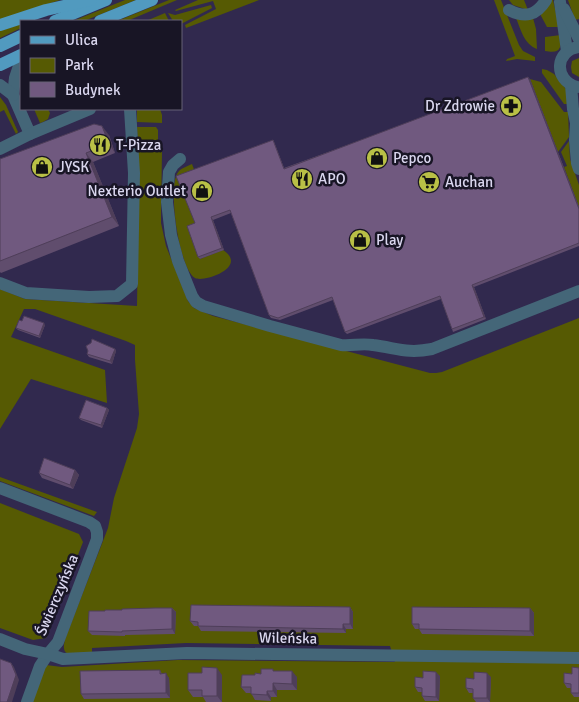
<svg xmlns="http://www.w3.org/2000/svg" width="579" height="702" font-family="Signika,sans-serif">
  <style>
    .green { fill: #565a03 }
    .lines { fill: none; stroke-linecap: round; stroke-linejoin: round }
    .minor { stroke: #446678; stroke-width: 12 }
    .major { stroke: #519abf; stroke-width: 12 }
    .wall { fill: #604d6d }
    .shaded-wall { fill: #4e3e59 }
    .building { fill: #70597f; stroke: #4e3e59 }
    .labels { text-anchor: middle; dominant-baseline: central; stroke-width: 5; stroke-linejoin: round; paint-order: stroke }
    .poi-label { font-size: 15px; fill: #dad7ef; stroke: #181525; text-anchor: start }
    .street-label { font-size: 15px; fill: #dad7ef; stroke: #181525 }
  </style>
  <rect width="100%" height="100%" fill="#31294e"/>
  <g class="green">
    <polygon points="0,0 60,0 0,20"/>
    <polygon points="125,0 136,0 84,21 73,21"/>
    <polygon points="169,0 177,0 127,21 117,21"/>
    <polygon points="198,0 259,0 186,28 185,25 216,9 213,1 176,11 175,10"/>
    <polygon points="494,0 501,0 519,45 523,51 535,57 535,61 517,59 506,61 507,59 515,56"/>
    <polygon points="509,0 524,0 528,10 513,5"/>
    <polygon points="550,0 553,0 559,27 547,27 540,14"/>
    <polygon points="568,0 579,0 579,19 575,20"/>
    <polygon points="211,5 212,8 181,24 181,21 173,21 168,13 175,15"/>
    <polygon points="165,13 169,21 146,21"/>
    <path d="M516 18H533L536 29 537 49C524 44 521 30 516 18Z"/>
    <polygon points="21,24 21,28 0,38 0,31"/>
    <path d="M561 35C561 48 561 54 545 51V37Z"/>
    <polygon points="579,58 579,77 572,73 571,67 572,61"/>
    <polygon points="542,69 547,70 554,74 566,89 568,104 564,104 542,73"/>
    <polygon points="530,79 541,82 564,112 568,112 569,137 558,152"/>
    <polygon points="0,97 6,105 18,132 16,134 4,110 0,112"/>
    <polygon points="34,109 48,109 50,113 48,119 43,122 40,123"/>
    <polygon points="137,109 160,109 162,115 162,123 137,122"/>
    <path d="M137 127H156L158 130V149L162 151 161 214V223L166 246 188 301 194 308 213 316 430 373H436L442 372 579 318V702H30L46 665 62 667 178 660 395 662 390 646 186 643 92 648V653L68 654C62 651 64 645 65 639L108 528 114 498 137 428 139 414 135 360V345L126 341 35 309H24L11 337 105 370 107 403 31 379 0 429V289L25 299 137 306 139 175Z"/>
    <polygon points="569,141 570,159 579,185 579,207 564,167 567,166 561,152"/>
    <path d="M192 164 195 172 196 226 200 259 223 250C249 267 204 283 195 278 179 269 168 190 177 174 180 168 186 167 192 164Z"/>
    <polygon points="0,477 97,512 94,516 0,481"/>
    <polygon points="0,503 79,534 83,542 46,638 33,640 0,628"/>
  </g>
  <g class="lines">
    <g class="minor">
      <polyline points="560,2 567,51"/>
      <polyline points="564,9 579,39"/>
      <path d="M509 10C525 18 536 16 546 0"/>
      <polyline points="21,60 15,78 13,95 30,134"/>
      <polyline points="0,85 13,95"/>
      <polyline points="571,85 573,109 576,123 575,140 577,163 579,169"/>
      <path d="M577 87C553 80 555 50 579 47"/>
      <polyline points="0,149 30,134 90,109"/>
      <path d="M180 159 173 165 169 172 167 202 171 235 178 261 192 296 196 302 203 306 270 326 341 345C352 346 362 343 373 345 397 348 407 354 432 349L579 291"/>
      <polyline points="0,283 26,293 89,297 117,296 132,284 134,173 130,109"/>
      <polyline points="0,488 89,522 95,526 97,532 97,539 58,642 48,654 40,666 27,702"/>
      <polyline points="0,639 25,649 48,654 63,659 187,653 579,658"/>
    </g>
    <g class="major">
      <polyline points="55,21 106,0"/>
      <polyline points="100,21 152,0"/>
      <polyline points="0,25 46,10 91,0"/>
      <polyline points="0,46 21,36"/>
      <polyline points="0,65 21,55"/>
    </g>
  </g>
  <g class="wall">
    <polygon points="530,79 579,207 579,246 474,287 486,319 453,332 452,329 441,299 347,334 345,332 333,300 280,320 271,318 269,315 231,213 213,220 224,250 200,259 198,257 195,223 273,140 274,142 284,168"/>
    <polygon points="109,135 115,153 93,162 119,226 1,273 0,272 0,159"/>
    <polygon points="22,321 45,325 40,338 18,330 16,328"/>
    <polygon points="115,349 116,351 112,364 89,357 87,354"/>
    <polygon points="107,408 109,410 102,428 81,420 79,418"/>
    <polygon points="75,470 79,475 73,489 42,478 39,473"/>
    <polygon points="350,607 353,612 353,629 346,629 346,633 201,631 198,626 194,626 190,621"/>
    <polygon points="172,608 176,612 175,634 125,635 125,636 92,635 88,631 105,611"/>
    <polygon points="530,608 534,613 534,636 422,634 419,629 415,629 412,624"/>
    <polygon points="579,668 579,697 574,697 571,693 571,688 567,688 564,683 572,674"/>
    <polygon points="160,670 162,674 169,678 170,698 84,699 81,694"/>
    <polygon points="274,671 297,677 297,690 277,690 277,697 271,697 271,701 255,700 251,693 246,693 241,687 255,675"/>
    <polygon points="222,675 222,702 206,702 203,697 193,697 188,690"/>
    <polygon points="440,676 439,701 425,701 422,696 422,692 418,692 415,687 423,678"/>
    <polygon points="491,677 490,702 476,702 473,698 473,693 469,693 466,688 474,679"/>
  </g>
  <g class="shaded-wall">
    <polygon points="528,77 530,79 579,207 579,209"/>
    <polygon points="102,126 109,135 115,153 109,144"/>
    <polygon points="86,153 93,162 119,226 112,217"/>
    <polygon points="211,217 213,220 224,250 222,248"/>
    <polygon points="472,285 474,287 486,319 484,317"/>
    <polygon points="44,323 45,325 40,338 39,336"/>
    <polygon points="115,349 116,351 112,364 110,361"/>
    <polygon points="107,408 109,410 102,428 101,425"/>
    <polygon points="75,470 79,475 73,489 70,485"/>
    <polygon points="350,607 353,612 353,629 350,624"/>
    <polygon points="172,608 176,612 175,634 172,629"/>
    <polygon points="530,608 534,613 534,636 530,631"/>
    <polygon points="343,624 346,629 346,633 343,629"/>
    <polygon points="11,663 14,667 19,680 12,702 7,702"/>
    <polygon points="217,668 222,675 222,702 217,696"/>
    <polygon points="292,671 297,677 297,690 292,684"/>
    <polygon points="436,672 440,676 439,701 436,697"/>
    <polygon points="166,673 169,678 170,698 166,693"/>
    <polygon points="487,673 491,677 490,702 487,698"/>
    <polygon points="273,683 277,690 277,697 273,691"/>
    <polygon points="267,691 271,697 271,701 267,695"/>
  </g>
  <g class="building">
    <polygon points="528,77 579,209 579,243 472,285 484,317 452,329 440,296 345,332 332,297 278,318 269,315 230,210 211,217 222,248 198,257 187,226 195,223 176,176 273,140 284,169"/>
    <polygon points="94,124 102,126 109,144 86,153 112,217 0,261 0,159"/>
    <polygon points="24,316 44,323 39,336 16,328 19,320 22,321"/>
    <polygon points="92,339 115,349 110,361 87,354 88,351 86,346 91,343"/>
    <polygon points="86,400 107,408 101,425 79,418"/>
    <polygon points="44,458 75,470 70,485 39,473"/>
    <polygon points="191,605 350,607 350,624 343,624 343,629 198,626 198,622 190,621"/>
    <polygon points="412,607 530,608 530,631 419,629 419,624 412,624"/>
    <polygon points="155,608 172,608 172,629 122,631 122,632 88,631 89,611 105,611 105,610 122,610 122,609"/>
    <polygon points="0,659 11,663 16,675 7,702 0,702"/>
    <polygon points="202,667 217,668 217,696 202,696 202,690 188,690 188,673 202,673"/>
    <polygon points="572,667 579,668 579,693 571,693 571,684 564,683 564,673 572,674"/>
    <polygon points="261,669 273,669 273,671 292,671 292,684 273,683 273,691 267,691 267,695 251,694 251,687 241,687 242,675 255,675 255,673 261,674"/>
    <polygon points="160,670 160,674 166,673 166,693 81,694 80,671"/>
    <polygon points="423,671 436,672 436,697 422,696 422,688 415,687 415,677 423,678"/>
    <polygon points="474,672 487,673 487,698 473,698 473,689 466,688 466,678 474,679"/>
  </g>
  <defs>
    <g id="pharmacy-disc" transform="scale(1.125)"><circle r="9.5" fill="#b9c046" stroke="#181525"/><path d="M-2-6h4v4h4v4h-4v4h-4v-4h-4v-4h4Z" fill="#111"/></g>
    <g id="restaurant-disc" transform="scale(1.125)"><circle r="9.5" fill="#b9c046" stroke="#181525"/><path d="M-5-6h1v4h1v-4h1v4h1v-4h1v5L-1.5 .5V6h-2V.5L-5-1ZM5-6V6H3V1.5H1.5Q1.5-4 5-6Z" fill="#111"/></g>
    <g id="shop-disc" transform="scale(1.125)"><circle r="9.5" fill="#b9c046" stroke="#181525"/><path d="M-5-2.5h2.3a2.7 3.5 0 0 1 5.4 0H5L5.5 6h-11ZM-1.5-2.5h3a1.5 2.3 0 0 0-3 0Z" fill="#111"/></g>
    <g id="supermarket-disc" transform="scale(1.125)"><circle r="9.5" fill="#b9c046" stroke="#181525"/><path d="M-6-5.5h2.5l.6 2H6L4.5 2H-2.5L-4.4-4H-6ZM-1.5 3.2a1.3 1.3 0 1 0 .1 0ZM3 3.2a1.3 1.3 0 1 0 .1 0Z" fill="#111"/></g>
  </defs>
  <g fill-rule="evenodd">
    <use href="#pharmacy-disc" x="511" y="106"/>
    <use href="#restaurant-disc" x="100" y="145"/>
    <use href="#shop-disc" x="377" y="158"/>
    <use href="#shop-disc" x="42" y="167"/>
    <use href="#restaurant-disc" x="302" y="179"/>
    <use href="#supermarket-disc" x="429" y="182"/>
    <use href="#shop-disc" x="202" y="191"/>
    <use href="#shop-disc" x="360" y="240"/>
  </g>
  <g class="labels">
    <g class="poi-label">
      <text x="495" y="106" text-anchor="end">Dr Zdrowie</text>
      <text x="116" y="145">T-Pizza</text>
      <text x="393" y="158">Pepco</text>
      <text x="58" y="167">JYSK</text>
      <text x="318" y="179">APO</text>
      <text x="445" y="182">Auchan</text>
      <text x="186" y="191" text-anchor="end">Nexterio Outlet</text>
      <text x="376" y="240">Play</text>
    </g>
    <g class="street-label">
      <text transform="translate(57 595) rotate(-67)">Świerczyńska</text>
      <text transform="translate(288 638) rotate(1)">Wileńska</text>
    </g>
  </g>
  <rect x="20" y="20" width="162" height="90" fill="#181525" stroke="#666376"/>
  <rect x="30" y="36" width="25" height="8" fill="#519abf" stroke="#666376"/>
  <text x="65" y="45" font-size="15" fill="#dad7ef">Ulica</text>
  <rect x="30" y="58" width="25" height="15" fill="#565a03" stroke="#666376"/>
  <text x="65" y="70" font-size="15" fill="#dad7ef">Park</text>
  <rect x="30" y="82" width="25" height="15" fill="#70597f" stroke="#666376"/>
  <text x="65" y="95" font-size="15" fill="#dad7ef">Budynek</text>
</svg>
